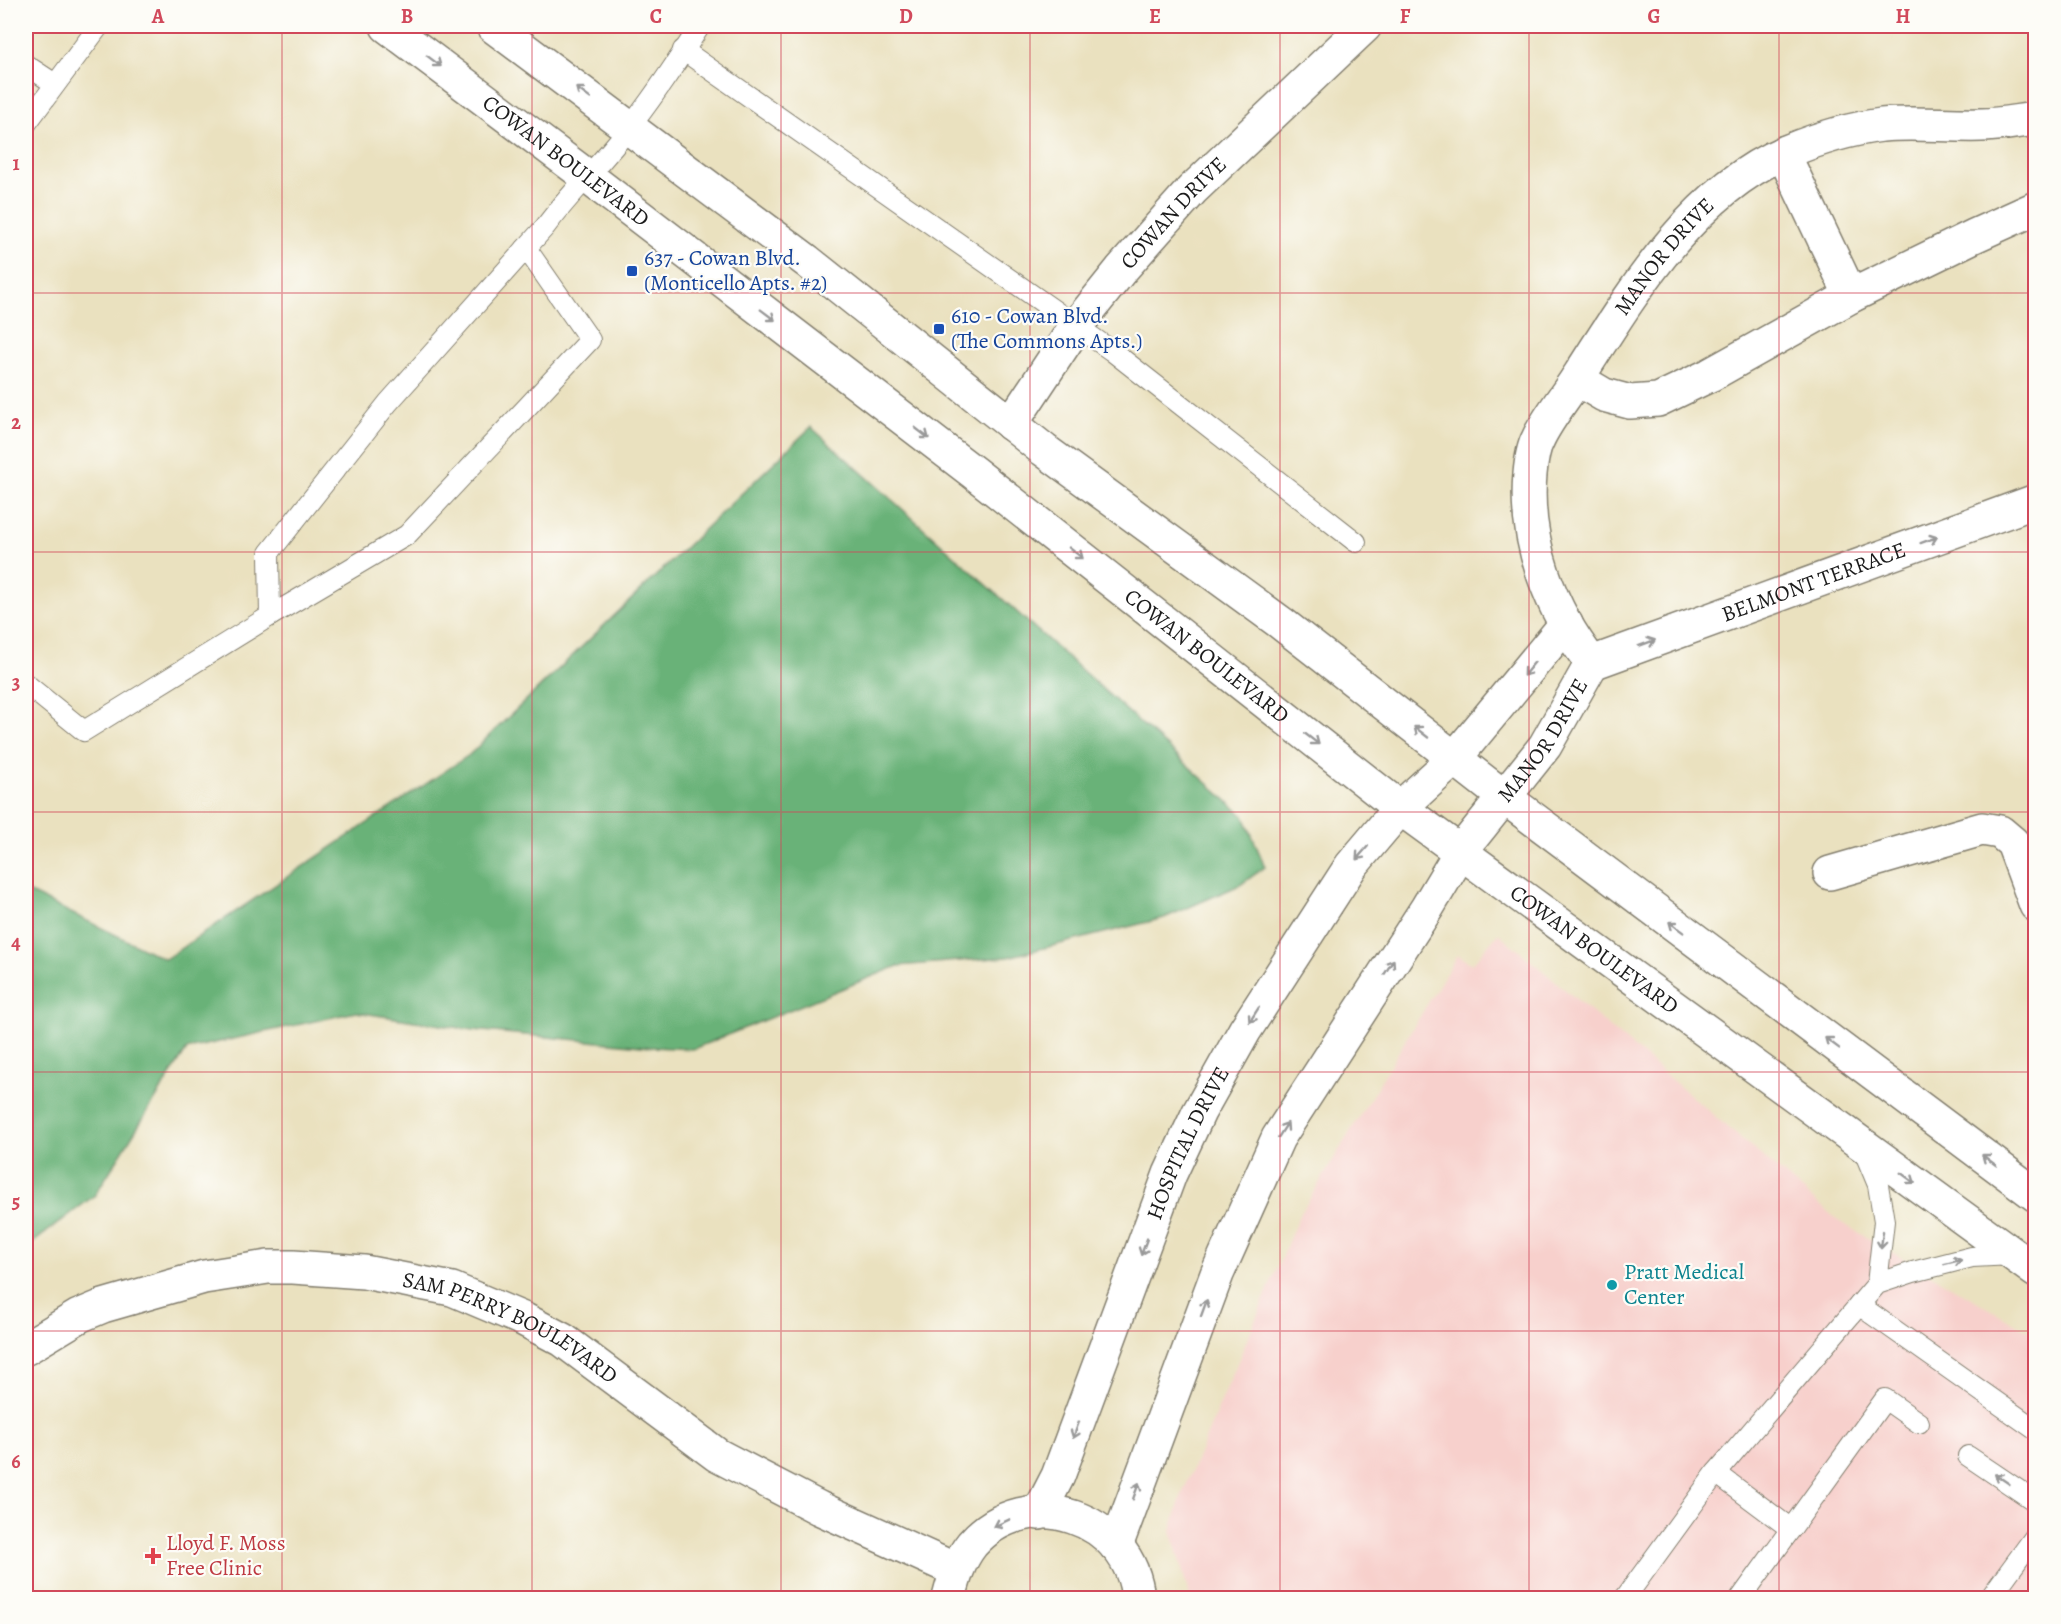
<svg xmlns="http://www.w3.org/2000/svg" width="2061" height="1624" font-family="Alegreya,serif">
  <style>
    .built { fill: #f7d0cc }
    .forest { fill: #69b278; stroke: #42674a; stroke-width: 1.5 }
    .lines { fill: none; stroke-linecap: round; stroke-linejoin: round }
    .lane-casing { stroke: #837e6e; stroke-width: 22 }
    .street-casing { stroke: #837e6e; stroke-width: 36 }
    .secondary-casing { stroke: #837e6e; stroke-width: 36 }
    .lane { stroke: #fff; stroke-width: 20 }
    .street { stroke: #fff; stroke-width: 33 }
    .secondary { stroke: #fff; stroke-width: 33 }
    .oneway { stroke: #999 }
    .grid { fill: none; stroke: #d1495b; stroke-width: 1.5; stroke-opacity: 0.55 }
    .transit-dot { fill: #1a4fb4; stroke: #fdfcf7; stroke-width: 2 }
    .culture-dot { fill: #0f9aa8; stroke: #fdfcf7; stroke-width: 2 }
    .health-dot { fill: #e0444e; stroke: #fdfcf7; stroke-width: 2 }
    .labels { text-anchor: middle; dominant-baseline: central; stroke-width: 4.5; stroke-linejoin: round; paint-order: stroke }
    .street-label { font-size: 22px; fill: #1c1c1c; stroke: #fdfcf7 }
    .transit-label { font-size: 22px; fill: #164399; stroke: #fdfcf7; text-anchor: start }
    .culture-label { font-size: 22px; fill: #0d838f; stroke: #fdfcf7; text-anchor: start }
    .health-label { font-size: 22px; fill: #be3a42; stroke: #fdfcf7; text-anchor: start }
    .neatline { fill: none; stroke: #d1495b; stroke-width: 2 }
    .grid-label { font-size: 20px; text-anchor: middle; font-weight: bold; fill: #d1495b }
  </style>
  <rect width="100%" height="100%" fill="#fdfcf7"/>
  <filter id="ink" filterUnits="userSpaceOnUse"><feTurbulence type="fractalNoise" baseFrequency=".0167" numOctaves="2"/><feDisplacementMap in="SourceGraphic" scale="12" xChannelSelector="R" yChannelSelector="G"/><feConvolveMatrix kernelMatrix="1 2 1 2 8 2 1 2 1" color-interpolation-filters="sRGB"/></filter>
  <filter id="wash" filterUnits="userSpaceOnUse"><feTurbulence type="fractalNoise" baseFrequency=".008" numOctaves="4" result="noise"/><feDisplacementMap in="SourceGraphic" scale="24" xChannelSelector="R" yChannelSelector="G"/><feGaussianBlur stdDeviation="1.35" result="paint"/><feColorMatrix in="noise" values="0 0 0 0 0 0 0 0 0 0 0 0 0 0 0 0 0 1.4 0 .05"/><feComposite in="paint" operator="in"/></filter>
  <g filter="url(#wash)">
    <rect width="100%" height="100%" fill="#eae1bf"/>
    <polygon class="built" points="1498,933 1840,1222 2035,1335 2035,1598 1190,1598 1171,1531 1181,1497 1298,1218 1457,955 1472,964"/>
    <polygon class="forest" points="811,427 1244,816 1265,867 1240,885 1164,918 1008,957 898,966 693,1049 652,1047 473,1030 356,1012 187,1049 95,1195 26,1248 26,891 165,959 469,755"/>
  </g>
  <g filter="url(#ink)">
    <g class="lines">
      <g class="lane-casing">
        <g id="lane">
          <polyline points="683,50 1112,351 1356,542"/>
          <polyline points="26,65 55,84"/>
          <polyline points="26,124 99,26"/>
          <polyline points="270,616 407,535 590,340 526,248"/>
          <path d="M26 684 84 731 270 616 269 553 388 403 545 227C571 192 603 162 629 128 655 96 678 60 700 26"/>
          <polyline points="1863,1149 1878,1185 1884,1221 1877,1284"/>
          <polyline points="1859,1305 2036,1430"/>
          <polyline points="1968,1456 2036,1502"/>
          <polyline points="1716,1473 1791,1529"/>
          <polyline points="1625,1598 1716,1473 1877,1284 1913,1272 1972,1257 2013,1255"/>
          <polyline points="1741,1598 1885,1399 1919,1423"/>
          <polyline points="1990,1598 2036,1535"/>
        </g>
      </g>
      <g class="street-casing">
        <g id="street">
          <polyline points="1783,153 1851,296"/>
          <polyline points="1577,379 1604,395 1630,402 1658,400 1710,375 1851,296 1974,236 2036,208"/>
          <path id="s1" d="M1011 424 1076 326 1121 270 1192 190 1365 26"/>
          <path id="s2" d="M1592 663C1550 610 1524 541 1530 474 1531 463 1533 448 1538 439 1547 419 1568 393 1580 374 1632 293 1694 190 1786 152 1817 139 1849 129 1882 125 1913 122 1950 126 1982 125 1999 125 2018 121 2036 119"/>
          <path id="s3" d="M1592 663 2036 501"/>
          <polyline points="1400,808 1455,758 1566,624"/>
          <path id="s4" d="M1461 851 1545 746 1592 663"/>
          <polyline points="1830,873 1982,829 2000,832 2013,843 2036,905"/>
        </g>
      </g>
      <g class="secondary-casing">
        <g id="secondary">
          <path id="s5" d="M387 26 588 177 973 472 1400 808 2036 1271"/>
          <polyline points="493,26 807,261 1044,450 1281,623 1504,797 2036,1195"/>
          <path id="s6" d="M26 1348 79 1316 103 1306 204 1277 243 1271 268 1267H293L364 1272 452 1289 523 1319 563 1340 717 1455 819 1508 956 1570"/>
          <path id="s7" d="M1039 1513 1058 1476 1170 1174 1199 1112 1245 1030 1351 866 1400 808"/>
          <polyline points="1116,1546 1217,1274 1278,1138 1427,908 1461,851"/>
          <path d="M949 1598C954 1579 959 1560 972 1544 1027 1481 1131 1517 1138 1598"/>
        </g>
      </g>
      <use href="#lane" class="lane"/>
      <use href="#street" class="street"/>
      <use href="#secondary" class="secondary"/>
    </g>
    <defs><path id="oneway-shaft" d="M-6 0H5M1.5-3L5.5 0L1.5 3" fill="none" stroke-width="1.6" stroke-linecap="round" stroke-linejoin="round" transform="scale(1.5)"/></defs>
    <g class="oneway">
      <use href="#oneway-shaft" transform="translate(434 61) rotate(37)"/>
      <use href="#oneway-shaft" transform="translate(583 93) rotate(-143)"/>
      <use href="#oneway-shaft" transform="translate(768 315) rotate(37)"/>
      <use href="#oneway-shaft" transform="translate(922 433) rotate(38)"/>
      <use href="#oneway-shaft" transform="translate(1929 540) rotate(-20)"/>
      <use href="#oneway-shaft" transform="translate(1076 553) rotate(38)"/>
      <use href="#oneway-shaft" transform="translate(1647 643) rotate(-20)"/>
      <use href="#oneway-shaft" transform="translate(1529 669) rotate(129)"/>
      <use href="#oneway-shaft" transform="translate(1421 732) rotate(-142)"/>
      <use href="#oneway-shaft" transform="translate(1312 739) rotate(38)"/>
      <use href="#oneway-shaft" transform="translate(1362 853) rotate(131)"/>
      <use href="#oneway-shaft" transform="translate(1676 927) rotate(-143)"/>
      <use href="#oneway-shaft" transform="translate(1389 967) rotate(-57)"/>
      <use href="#oneway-shaft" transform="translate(1254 1015) rotate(123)"/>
      <use href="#oneway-shaft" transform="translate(1832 1043) rotate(-143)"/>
      <use href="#oneway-shaft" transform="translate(1283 1130) rotate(-57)"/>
      <use href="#oneway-shaft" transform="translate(1989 1160) rotate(-143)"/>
      <use href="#oneway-shaft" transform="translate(1908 1178) rotate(36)"/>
      <use href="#oneway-shaft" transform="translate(1882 1240) rotate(97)"/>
      <use href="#oneway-shaft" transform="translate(1144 1247) rotate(110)"/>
      <use href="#oneway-shaft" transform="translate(1953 1262) rotate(-14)"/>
      <use href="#oneway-shaft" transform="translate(1204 1308) rotate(-70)"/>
      <use href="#oneway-shaft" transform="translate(1076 1430) rotate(110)"/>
      <use href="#oneway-shaft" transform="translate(2002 1479) rotate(-146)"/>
      <use href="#oneway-shaft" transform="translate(1136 1491) rotate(-70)"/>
      <use href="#oneway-shaft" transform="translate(1002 1523) rotate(155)"/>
    </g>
  </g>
  <path class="grid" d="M282 26V1598M532 26V1598M781 26V1598M1030 26V1598M1280 26V1598M1529 26V1598M1779 26V1598M26 293H2036M26 552H2036M26 812H2036M26 1072H2036M26 1331H2036"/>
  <g class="transit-dot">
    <rect x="626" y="265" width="12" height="12" rx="3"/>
    <rect x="933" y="323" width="12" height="12" rx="3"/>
  </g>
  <circle class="culture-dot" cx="1612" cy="1285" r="6"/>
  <path class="health-dot" d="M150 1547h6v6h6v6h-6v6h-6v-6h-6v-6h6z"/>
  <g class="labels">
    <g class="street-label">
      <text stroke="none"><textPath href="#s5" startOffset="224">COWAN BOULEVARD</textPath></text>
      <text stroke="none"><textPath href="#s1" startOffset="267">COWAN DRIVE</textPath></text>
      <text stroke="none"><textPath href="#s2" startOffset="462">MANOR DRIVE</textPath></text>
      <text stroke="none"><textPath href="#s3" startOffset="236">BELMONT TERRACE</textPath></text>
      <text stroke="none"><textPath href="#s5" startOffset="1034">COWAN BOULEVARD</textPath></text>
      <text stroke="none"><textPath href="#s4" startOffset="138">MANOR DRIVE</textPath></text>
      <text stroke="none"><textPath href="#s5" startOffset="1520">COWAN BOULEVARD</textPath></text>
      <text stroke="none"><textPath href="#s7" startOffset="399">HOSPITAL DRIVE</textPath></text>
      <text stroke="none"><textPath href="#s6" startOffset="512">SAM PERRY BOULEVARD</textPath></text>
    </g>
    <g class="transit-label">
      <text x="644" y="258">637 - Cowan Blvd.<tspan x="644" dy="25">(Monticello Apts. #2)</tspan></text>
      <text x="951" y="316">610 - Cowan Blvd.<tspan x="951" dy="25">(The Commons Apts.)</tspan></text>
    </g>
    <g class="culture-label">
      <text x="1624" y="1272">Pratt Medical<tspan x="1624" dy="25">Center</tspan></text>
    </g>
    <g class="health-label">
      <text x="166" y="1543">Lloyd F. Moss<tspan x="166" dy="25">Free Clinic</tspan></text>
    </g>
  </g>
  <rect width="2061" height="1624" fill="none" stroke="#fdfcf7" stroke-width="66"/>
  <rect x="33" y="33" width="1995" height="1558" class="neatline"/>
  <g class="grid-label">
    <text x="158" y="23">A</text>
    <text x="407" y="23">B</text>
    <text x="656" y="23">C</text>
    <text x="906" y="23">D</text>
    <text x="1155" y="23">E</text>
    <text x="1405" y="23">F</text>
    <text x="1654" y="23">G</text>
    <text x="1903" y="23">H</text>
    <text x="16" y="170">1</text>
    <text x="16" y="429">2</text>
    <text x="16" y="689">3</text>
    <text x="16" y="949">4</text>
    <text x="16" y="1208">5</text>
    <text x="16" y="1468">6</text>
  </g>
</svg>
